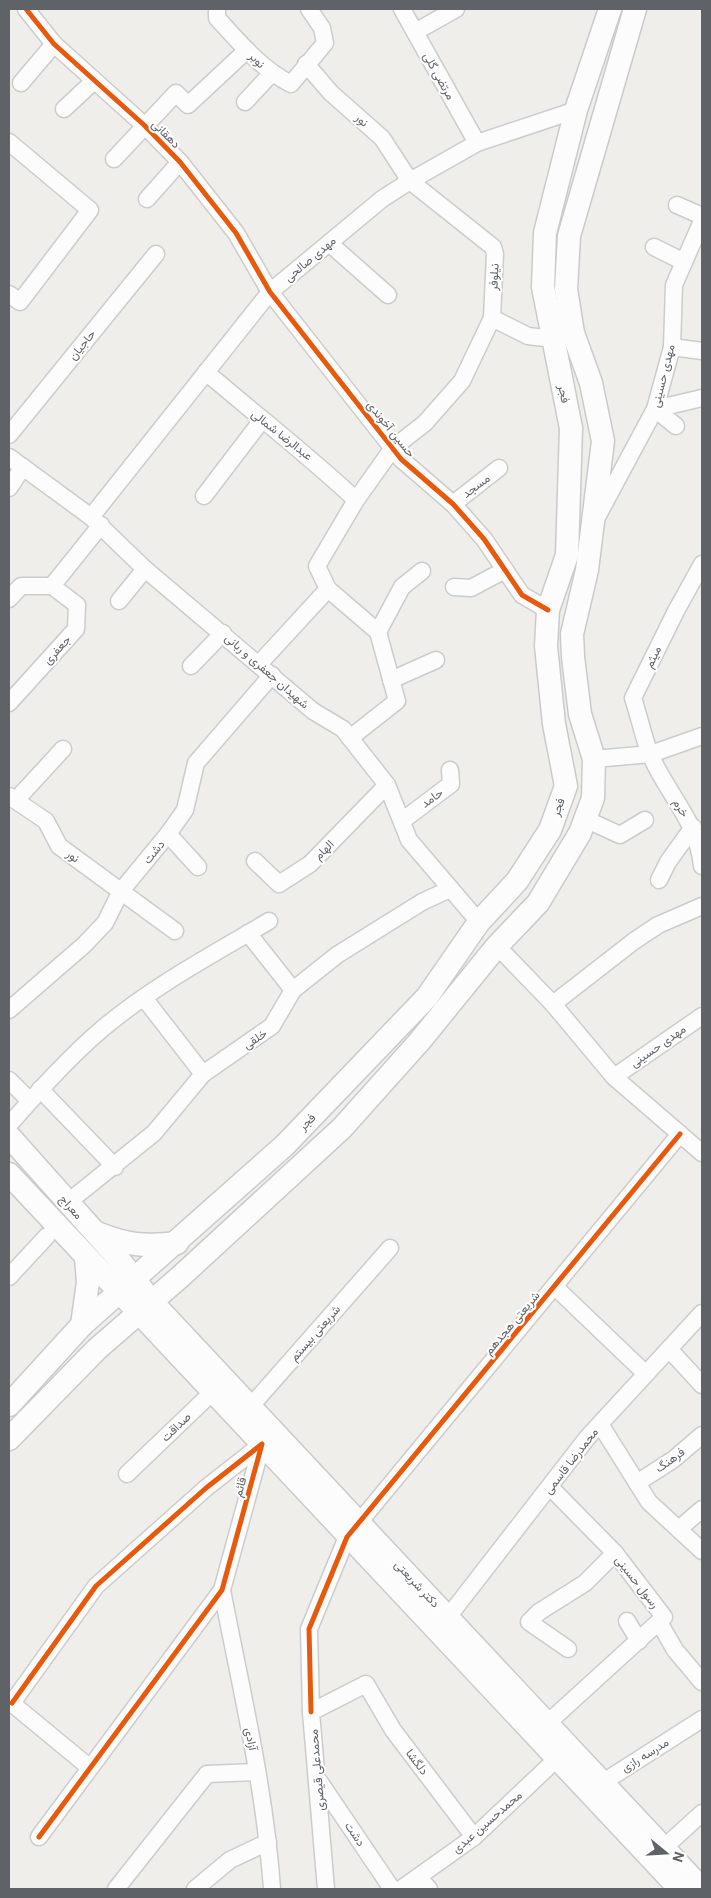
<svg xmlns="http://www.w3.org/2000/svg" width="711" height="1898" font-family="Roboto,Vazirmatn,sans-serif">
  <style>
    .lines { fill: none; stroke-linecap: round; stroke-linejoin: round }
    .street-casing { stroke: #cbcccc; stroke-width: 19 }
    .secondary-casing { stroke: #cacacb; stroke-width: 25 }
    .street { stroke: #fdfcfc; stroke-width: 16 }
    .secondary { stroke: #fdfcfc; stroke-width: 22 }
    .cycleway-casing { stroke: #fff; stroke-width: 8 }
    .cycleway { stroke: #e8590c; stroke-width: 5 }
    .labels { text-anchor: middle; dominant-baseline: central; stroke-width: 4; stroke-linejoin: round; paint-order: stroke }
    .street-label { font-size: 12px; fill: #5f6368; stroke: #fff }
  </style>
  <rect width="100%" height="100%" fill="#efeeea"/>
  <g class="lines">
    <g class="street-casing">
      <g id="street">
        <polyline points="26,9 54,44 144,125 180,162 236,233 270,292 401,459 453,504 484,539 522,595 548,610"/>
        <path d="M217 9V18C240 43 261 69 291 84L325 43 322 28 309 9"/>
        <polyline points="402,9 477,143"/>
        <polyline points="415,32 456,9"/>
        <polyline points="306,64 331,93 382,138 410,181 493,247 495,254 492,318 528,336 553,339"/>
        <polyline points="21,83 54,44"/>
        <polyline points="245,102 271,74"/>
        <polyline points="64,109 94,81"/>
        <polyline points="9,142 90,210 20,302 9,294"/>
        <polyline points="114,159 176,93 188,105 247,50"/>
        <polyline points="147,199 180,162"/>
        <polyline points="677,205 702,216"/>
        <polyline points="329,243 388,295"/>
        <polyline points="654,247 684,262"/>
        <polyline points="672,347 702,351"/>
        <path d="M206 372C256 415 308 455 356 500"/>
        <polyline points="655,409 702,398"/>
        <polyline points="655,409 676,426"/>
        <polyline points="9,435 156,254"/>
        <polyline points="9,457 91,517 145,569 313,711 343,729 387,785 409,840 479,922"/>
        <polyline points="9,488 23,467"/>
        <polyline points="204,496 262,420"/>
        <polyline points="453,504 499,468"/>
        <polyline points="91,517 270,292 382,199 410,181 477,143 576,110"/>
        <polyline points="596,519 655,409 672,347 674,285 702,221"/>
        <path d="M702 564 676 611 633 698C639 716 643 736 650 754 667 794 697 820 702 866"/>
        <polyline points="454,587 471,588 505,570"/>
        <polyline points="9,599 21,586 52,586"/>
        <polyline points="119,601 145,569"/>
        <polyline points="378,632 402,587 422,571"/>
        <polyline points="259,664 328,589"/>
        <polyline points="191,666 223,633"/>
        <polyline points="391,680 436,660"/>
        <polyline points="9,703 76,629 77,605 52,586 101,525"/>
        <polyline points="350,738 397,701 378,632 328,589 317,566 356,500 393,448 425,423 462,381 492,318"/>
        <polyline points="594,759 651,754 702,736"/>
        <polyline points="9,796 46,821 59,846 175,931"/>
        <polyline points="16,800 63,749"/>
        <polyline points="585,819 620,835 645,820"/>
        <polyline points="402,821 451,784 450,770"/>
        <polyline points="168,834 198,867"/>
        <polyline points="255,861 279,884 310,864 387,785"/>
        <polyline points="659,880 668,862 693,827"/>
        <polyline points="248,933 293,990"/>
        <polyline points="497,946 553,1004 614,1077 702,1153"/>
        <polyline points="144,998 203,1074"/>
        <polyline points="553,1004 634,941 658,925 702,906"/>
        <polyline points="9,1010 84,945 105,923 121,891 168,834 185,810 196,763 272,675"/>
        <polyline points="614,1077 702,1016"/>
        <polyline points="9,1080 30,1101"/>
        <polyline points="40,1089 115,1167"/>
        <path d="M9 1125C38 1092 68 1058 102 1029 153 986 212 955 269 921"/>
        <polyline points="67,1203 154,1133 203,1074 272,1026 293,990 337,955 422,902 450,889"/>
        <polyline points="9,1277 47,1236"/>
        <polyline points="555,1287 646,1374"/>
        <polyline points="669,1349 702,1385"/>
        <polyline points="243,1415 390,1248"/>
        <polyline points="600,1424 649,1502 702,1551"/>
        <polyline points="127,1474 221,1384"/>
        <polyline points="637,1483 674,1459 702,1435"/>
        <polyline points="679,1529 702,1509"/>
        <path d="M222 1590C241 1689 265 1788 272 1889"/>
        <polyline points="627,1621 639,1641"/>
        <polyline points="659,1622 675,1650 702,1682"/>
        <polyline points="441,1626 587,1438 702,1313"/>
        <polyline points="568,1649 529,1622 539,1612 585,1583 615,1553"/>
        <polyline points="9,1701 89,1767"/>
        <polyline points="12,1703 96,1586 206,1488 262,1444 222,1590 39,1837"/>
        <polyline points="311,1712 309,1629 347,1537 680,1134"/>
        <polyline points="540,1730 664,1617 615,1553 550,1487"/>
        <polyline points="319,1781 392,1889"/>
        <polyline points="594,1788 702,1719"/>
        <polyline points="657,1854 702,1813"/>
        <polyline points="418,1877 429,1889"/>
        <polyline points="116,1889 207,1774 257,1772"/>
        <polyline points="195,1889 230,1860 268,1842"/>
        <polyline points="326,1889 311,1712 366,1684 393,1730 474,1837"/>
        <polyline points="401,1889 474,1837 565,1751"/>
      </g>
    </g>
    <g class="secondary-casing">
      <g id="secondary">
        <polyline points="9,1136 117,1257 152,1302 702,1889"/>
        <polyline points="9,1174 680,1889"/>
        <path d="M97 1233C127 1245 144 1247 177 1243"/>
        <polyline points="82,1325 88,1282 86,1258"/>
        <polyline points="9,1405 82,1325 285,1145 427,997 479,922 517,881 550,830 566,786 554,724 546,646 548,610 567,555 571,428 543,287 545,233 576,110 610,9"/>
        <polyline points="9,1439 97,1349 180,1277 342,1128 419,1042 497,946 538,903 580,833 593,798 594,759 580,714 573,657 572,634 587,570 603,441 591,383 573,333 566,289 569,236 635,9"/>
      </g>
    </g>
    <use href="#street" class="street"/>
    <use href="#secondary" class="secondary"/>
    <g class="cycleway-casing">
      <g id="cycleway">
        <polyline points="26,9 54,44 144,125 180,162 236,233 270,292 401,459 453,504 484,539 522,595 548,610"/>
        <polyline points="12,1703 96,1586 206,1488 262,1444 222,1590 39,1837"/>
        <polyline points="311,1712 309,1629 347,1537 680,1134"/>
      </g>
    </g>
    <use href="#cycleway" class="cycleway"/>
  </g>
  <g class="labels">
    <g class="street-label">
      <text transform="translate(257 60) rotate(45)">نوبر</text>
      <text transform="translate(439 76) rotate(61)">مرتضی گلی</text>
      <text transform="translate(362 120) rotate(42)">نور</text>
      <text transform="translate(166 134) rotate(45)">دهقانی</text>
      <text transform="translate(310 259) rotate(-40)">مهدی صالحی</text>
      <text transform="translate(494 277) rotate(-87)">نیلوفر</text>
      <text transform="translate(82 345) rotate(-51)">حاجیان</text>
      <text transform="translate(663 376) rotate(-76)">مهدی حسینی</text>
      <text transform="translate(564 394) rotate(79)">فجر</text>
      <text transform="translate(391 429) rotate(51)">حسین آخوندی</text>
      <text transform="translate(282 435) rotate(38)">عبدالرضا شمالی</text>
      <text transform="translate(476 486) rotate(-37)">مسجد</text>
      <text transform="translate(57 650) rotate(-48)">جعفری</text>
      <text transform="translate(653 657) rotate(-64)">میثم</text>
      <text transform="translate(267 671) rotate(41)">شهیدان جعفری و ربانی</text>
      <text transform="translate(432 798) rotate(-36)">حامد</text>
      <text transform="translate(558 807) rotate(-70)">فجر</text>
      <text transform="translate(681 808) rotate(58)">خرم</text>
      <text transform="translate(324 850) rotate(-46)">الهام</text>
      <text transform="translate(154 852) rotate(-51)">دشت</text>
      <text transform="translate(73 856) rotate(36)">نور</text>
      <text transform="translate(255 1039) rotate(-34)">خلقی</text>
      <text transform="translate(658 1046) rotate(-35)">مهدی حسینی</text>
      <text transform="translate(307 1122) rotate(-46)">فجر</text>
      <text transform="translate(71 1207) rotate(48)">معراج</text>
      <text transform="translate(512 1323) rotate(-50)">شریعتی هجدهم</text>
      <text transform="translate(315 1333) rotate(-49)">شریعتی بیستم</text>
      <text transform="translate(176 1427) rotate(-44)">صداقت</text>
      <text transform="translate(670 1460) rotate(-36)">فرهنگ</text>
      <text transform="translate(571 1461) rotate(-52)">محمدرضا قاسمی</text>
      <text transform="translate(240 1487) rotate(-75)">قائم</text>
      <text transform="translate(637 1582) rotate(52)">رسول حسینی</text>
      <text transform="translate(417 1584) rotate(47)">دکتر شریعتی</text>
      <text transform="translate(251 1739) rotate(79)">آزادی</text>
      <text transform="translate(645 1755) rotate(-32)">مدرسه رازی</text>
      <text transform="translate(417 1762) rotate(53)">دلگشا</text>
      <text transform="translate(317 1770) rotate(-95)">محمدعلی قیصری</text>
      <text transform="translate(487 1822) rotate(-41)">محمدحسین عبدی</text>
      <text transform="translate(355 1834) rotate(56)">دشت</text>
    </g>
  </g>
  <rect width="711" height="1898" fill="none" stroke="#5f6368" stroke-width="20"/>
  <g transform="translate(666 1853) rotate(108)" stroke="#ffffff" stroke-width="4" paint-order="stroke">
  <path d="M0-4L9 19L0 12L-9 19Z" fill="#5f6368"/>
  <text y="-8" font-size="14" font-weight="bold" text-anchor="middle" fill="#5f6368">N</text>
  </g>
</svg>
